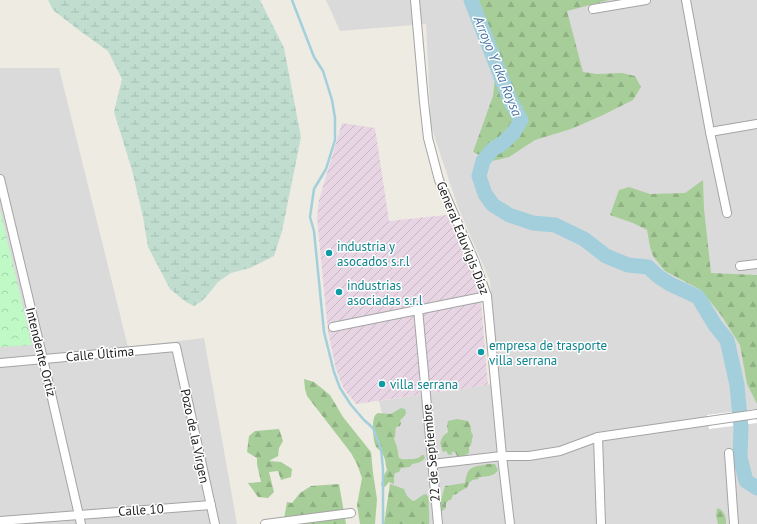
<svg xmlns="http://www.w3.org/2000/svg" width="757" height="524" font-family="'PT Sans',sans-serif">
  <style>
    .residential { fill: #dbdada }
    .industrial { fill: url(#industrial-furrows) }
    .forest { fill: url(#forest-firs) }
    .wetland { fill: url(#wetland-marsh) }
    .park { fill: url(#park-crowns) }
    .pier { fill: #fff }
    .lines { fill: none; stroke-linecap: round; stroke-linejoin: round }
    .stream { stroke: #a3cfdc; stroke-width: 2.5 }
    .river { stroke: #a3cfdc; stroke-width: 15 }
    .street-casing { stroke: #a4a4a4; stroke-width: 10 }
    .street { stroke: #fff; stroke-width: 8 }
    .culture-dot { fill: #0f9aa8; stroke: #fff; stroke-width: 1.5 }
    .labels { text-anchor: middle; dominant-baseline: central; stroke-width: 3; stroke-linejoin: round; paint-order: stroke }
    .street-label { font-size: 13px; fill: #1d1d1d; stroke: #fff }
    .culture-label { font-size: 13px; fill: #0d838f; stroke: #fff; text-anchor: start }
    .water-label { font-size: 14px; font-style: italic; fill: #4775a5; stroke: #fff }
  </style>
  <defs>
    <pattern id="industrial-furrows" width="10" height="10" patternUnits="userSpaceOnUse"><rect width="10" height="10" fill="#e8d5e4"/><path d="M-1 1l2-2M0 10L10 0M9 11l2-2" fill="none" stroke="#c7b6c3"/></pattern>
    <pattern id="forest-firs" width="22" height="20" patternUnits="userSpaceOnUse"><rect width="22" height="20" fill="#a7ce98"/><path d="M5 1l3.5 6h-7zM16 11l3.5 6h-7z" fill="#8fb083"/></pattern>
    <pattern id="wetland-marsh" width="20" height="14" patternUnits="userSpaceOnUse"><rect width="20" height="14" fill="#c0ddd0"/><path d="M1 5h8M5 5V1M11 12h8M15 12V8" fill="none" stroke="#a5bdb2"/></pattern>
    <pattern id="park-crowns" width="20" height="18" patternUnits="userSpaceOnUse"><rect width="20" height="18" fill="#bff9c5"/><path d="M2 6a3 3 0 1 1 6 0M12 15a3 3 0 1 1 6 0" fill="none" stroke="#a4d5a9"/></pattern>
  </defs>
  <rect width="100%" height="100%" fill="#eeebe3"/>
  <g class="residential">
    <polygon points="326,0 757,0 757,524 390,524 389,444 379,401 499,383 490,281 458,207 431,126 426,24 340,31"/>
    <polygon points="0,68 59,68 128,347 204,338 237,524 0,524"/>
  </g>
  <polygon class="industrial" points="342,123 375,128 389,221 447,215 480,290 488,385 356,404 344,389 336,369 328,331 317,218 319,200"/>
  <g class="forest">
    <polygon points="474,0 609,0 567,11 583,72 597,74 622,73 635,76 641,87 633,100 601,116 571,129 535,140 509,157 492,161 473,152 493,96 495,78 493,49"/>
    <polygon points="703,180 704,209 711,273 757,275 757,404 747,384 740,345 721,315 701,290 665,271 653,256 650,247 647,230 633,223 610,215 619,190 629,187 650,194 685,193"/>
    <polygon points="304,379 314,382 330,395 343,417 371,452 373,473 377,499 375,524 360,524 357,505 362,478 357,464 351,453 307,396 305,389"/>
    <path d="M401 408 405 409C408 416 403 416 400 421L401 423 400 426 396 427C395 431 396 435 394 439L397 447 399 458C403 460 405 459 409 459 415 459 418 459 422 455H424L425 458C421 463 417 463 412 464L410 467 401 468 399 472 395 473 394 477V484L389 482 385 487 381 485 383 477 387 470C385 465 386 461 384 457 383 453 379 450 376 447 373 441 372 423 374 418 375 415 376 414 378 413L391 414Z"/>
    <path d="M457 419 468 421C473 428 469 430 473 435L471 445 469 447V453L462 457 457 456 455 452H451L453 454 449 455 447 453V451L443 452 440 443 443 436 448 432 447 426 448 421Z"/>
    <polygon points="279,429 283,441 279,448 278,456 269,461 281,462 292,469 291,477 281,480 278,471 269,472 274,492 268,498 258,497 248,483 261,482 257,464 257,458 247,452 249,436 255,431"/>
    <path d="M487 464H495L498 470C494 477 487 476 479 477L478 479C470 480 469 482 467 488 461 489 459 494 453 495L451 500H449L446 503V508L442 511 439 507 445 486 465 483C466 477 467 469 474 467 479 465 483 466 487 464Z"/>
    <polygon points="339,484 346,524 283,524 287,502 292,503 300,493 311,486"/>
    <path d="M390 484 404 489 407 496 413 501C418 500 420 495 426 494L429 498C428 507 430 515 429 524H384Z"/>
    <path d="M718 508C725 512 726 516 726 524H718L716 515 717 509Z"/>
  </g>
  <polygon class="wetland" points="48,0 260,0 284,48 301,137 282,231 274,256 250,268 231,273 218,282 211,291 202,301 194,306 186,302 170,289 148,247 143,217 132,170 114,112 122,79 108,51 80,31 53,10"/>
  <polygon class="park" points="0,210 32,345 0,347"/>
  <polygon class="pier" points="755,409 757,423 709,429 707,415"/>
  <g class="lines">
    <polyline class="stream" points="292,0 314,57 323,71 332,100 335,118 335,140 326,169 314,189 310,217 314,231 324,332 334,372 340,388 351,405 364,420 373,428 381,449 383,469 383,524"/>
    <polyline class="river" points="471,0 510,100 521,120 514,132 503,143 493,149 483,161 479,176 485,194 493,205 509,215 533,223 555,225 584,239 606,256 628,265 648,267 659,277 670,284 698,297 715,325 727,340 737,385 741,428 740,457 746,481 757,488"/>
    <g class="street-casing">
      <g id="street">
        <polyline points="415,0 424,102 428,138 439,180 474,260 487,296 502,456 510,524"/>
        <polyline points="686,0 710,132 727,213"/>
        <polyline points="593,9 646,0"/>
        <polyline points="710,132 757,124"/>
        <polyline points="0,179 43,359 81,524"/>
        <polyline points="740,266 757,264"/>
        <polyline points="418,309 438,524"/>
        <polyline points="333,327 487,296"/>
        <polyline points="0,363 176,347 215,524"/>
        <polyline points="598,437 601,524"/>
        <polyline points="729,453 734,524"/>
        <polyline points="432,464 502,456 529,456 560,451 598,437 757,414"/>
        <polyline points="0,521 211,505"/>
        <polyline points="265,524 351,513"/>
      </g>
    </g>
    <use href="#street" class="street"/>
  </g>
  <g class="culture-dot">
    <circle cx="329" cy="253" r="4"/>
    <circle cx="339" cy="292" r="4"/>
    <circle cx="481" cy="352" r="4"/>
    <circle cx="382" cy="384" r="4"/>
  </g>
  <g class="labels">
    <g class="street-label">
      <text transform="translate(463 238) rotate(68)">General Eduvigis Díaz</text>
      <text transform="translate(41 352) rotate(76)">Intendente Ortiz</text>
      <text transform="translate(100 354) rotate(-5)">Calle Última</text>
      <text transform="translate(195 436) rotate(78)">Pozo de la Virgen</text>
      <text transform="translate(431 453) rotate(-95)">22 de Septiembre</text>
      <text transform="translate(141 510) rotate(-4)">Calle 10</text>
    </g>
    <g class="culture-label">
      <text x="337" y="246">industria y<tspan x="337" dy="15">asocados s.r.l</tspan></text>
      <text x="347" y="285">industrias<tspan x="347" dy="15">asociadas s.r.l</tspan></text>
      <text x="489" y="345">empresa de trasporte<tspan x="489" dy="15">villa serrana</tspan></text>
      <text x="390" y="384">villa serrana</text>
    </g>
    <g class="water-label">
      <text transform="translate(498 66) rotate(68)">Arroyo Y aka Roysa</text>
    </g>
  </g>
</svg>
